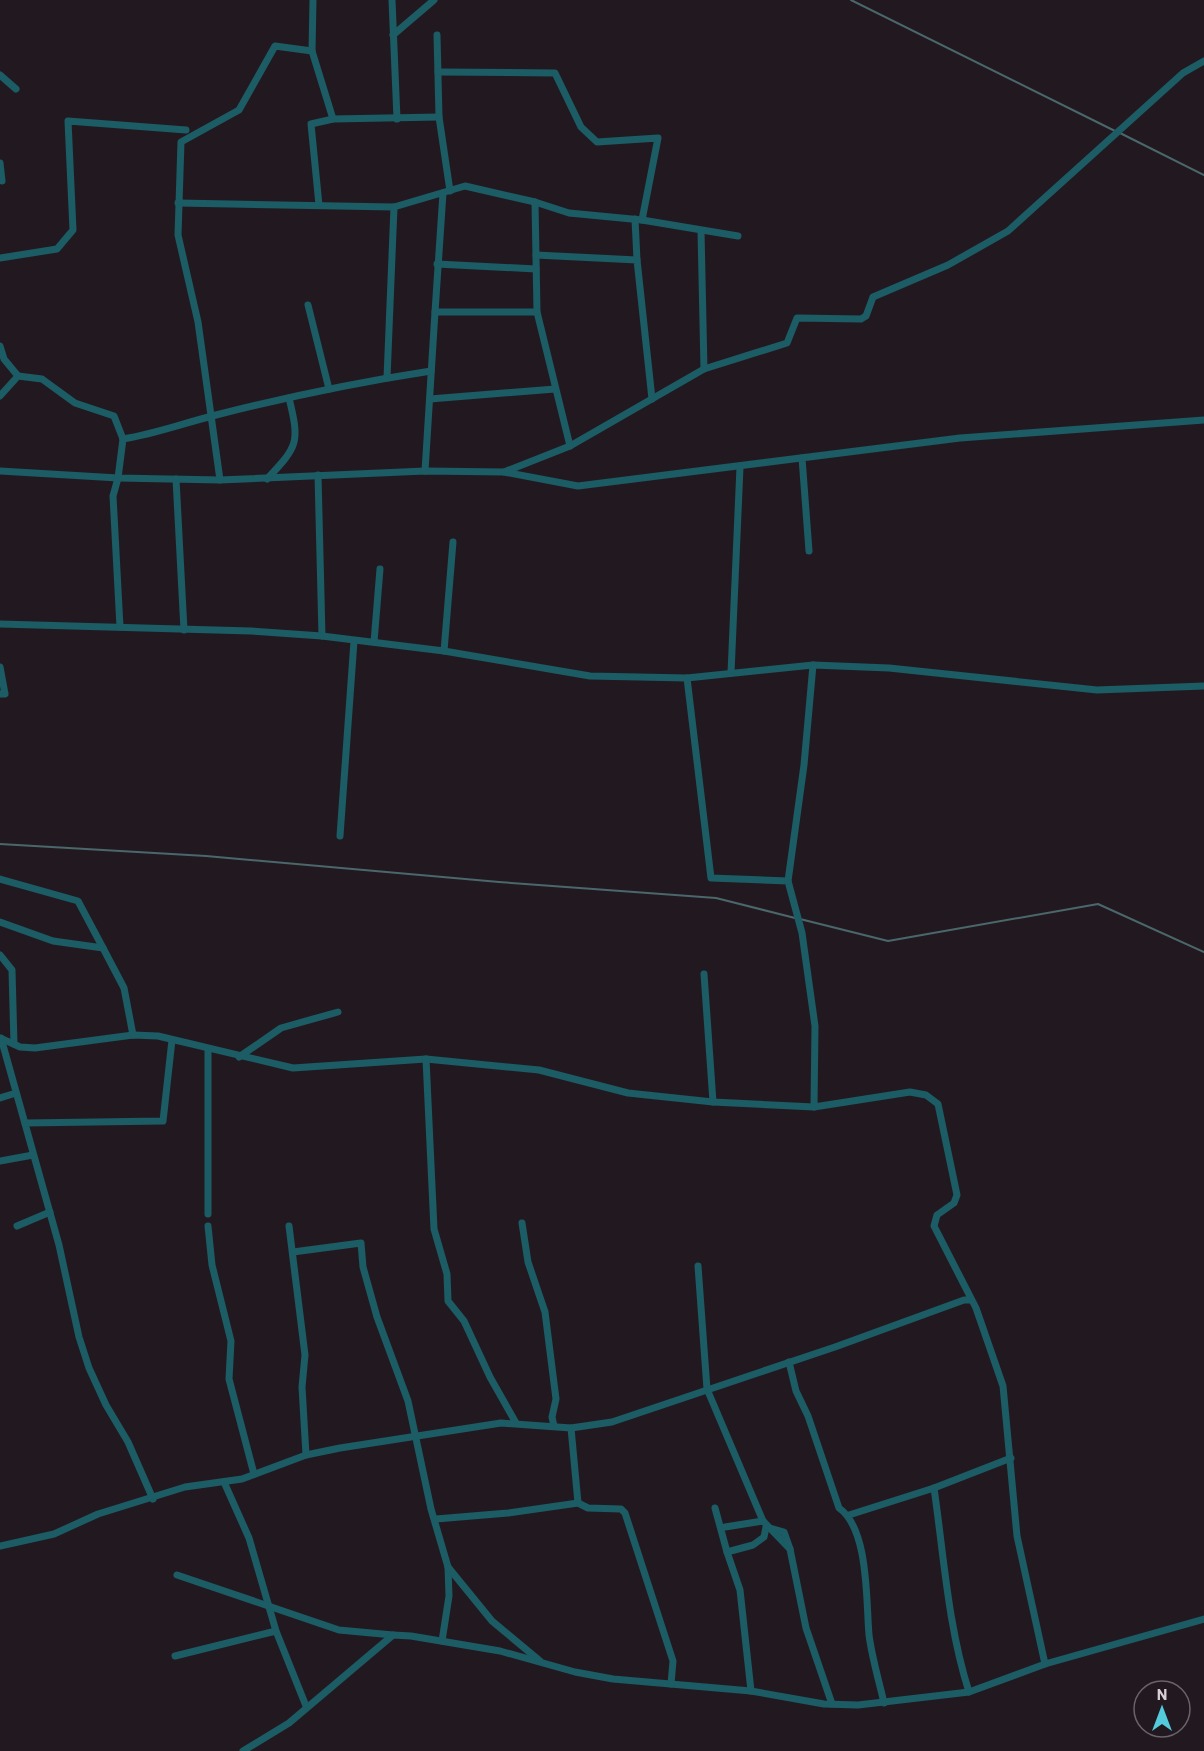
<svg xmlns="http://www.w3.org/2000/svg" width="1204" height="1751" font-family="Barlow,sans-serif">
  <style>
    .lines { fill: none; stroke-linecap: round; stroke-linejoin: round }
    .stream { stroke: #4a676c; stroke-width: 2 }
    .street { stroke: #1c5c65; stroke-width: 7 }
  </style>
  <rect width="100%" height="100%" fill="#221920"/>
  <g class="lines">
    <g class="stream">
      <polyline points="851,0 1115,131"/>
      <polyline points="1120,133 1204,175"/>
      <polyline points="0,844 206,856 499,882 716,898 795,918"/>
      <polyline points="800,919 888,941 1098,904 1204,952"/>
    </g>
    <g class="street">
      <polyline points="313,0 312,51 333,119"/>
      <polyline points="392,0 397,119"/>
      <polyline points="393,35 434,0"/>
      <polyline points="437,35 439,117 450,191"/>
      <polyline points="438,72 555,73 581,127 597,142 658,138 642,220"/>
      <polyline points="0,75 16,89"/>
      <polyline points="0,163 2,181"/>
      <polyline points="178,203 394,207 465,186 535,202 569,213 642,220 738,236"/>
      <polyline points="319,205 311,124 333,119 439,117"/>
      <polyline points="635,219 637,260"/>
      <polyline points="701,231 704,369"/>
      <polyline points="536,255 637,260 652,399"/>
      <polyline points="0,258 57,249 73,230 68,121 186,130"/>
      <polyline points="437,264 536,269"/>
      <polyline points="308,305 329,389"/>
      <polyline points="435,312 443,193"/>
      <polyline points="537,312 570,446"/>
      <polyline points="0,346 4,359 18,376 0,396"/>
      <polyline points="18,376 42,379 75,403 114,416 123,439"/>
      <polyline points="387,378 394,207"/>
      <polyline points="430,399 555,389"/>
      <polyline points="802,458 809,551"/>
      <polyline points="0,471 118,478 220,480 425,471 504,472 570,446 704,369 787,343 797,318 861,319 866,316 873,297 948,265 1008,231 1183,73 1204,61"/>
      <polyline points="425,471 435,312 537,312 535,202"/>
      <polyline points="504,472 578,486 960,438 1204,420"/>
      <polyline points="318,475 322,636"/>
      <polyline points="176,479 184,630"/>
      <path d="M267 479C298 446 300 443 289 398"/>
      <polyline points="220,480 198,322 178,235 181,142 239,110 275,46 312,51"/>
      <polyline points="0,624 251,631 322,636 444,651 590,676 687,678 813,665 889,668 1097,690 1204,686"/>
      <path d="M120 627 113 496 118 478 123 439C155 434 184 423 216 415 287 397 359 382 431 371"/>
      <polyline points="374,642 380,569"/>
      <polyline points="444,651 453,542"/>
      <polyline points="0,667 5,694 0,694"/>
      <polyline points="731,673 740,467"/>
      <polyline points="687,678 711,878 788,881 802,933 815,1026 814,1107"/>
      <polyline points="340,836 354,641"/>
      <polyline points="0,879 78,901 103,948"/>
      <polyline points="788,881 804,765 813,665"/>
      <polyline points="0,922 53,941 103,948 124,988 133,1035"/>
      <polyline points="0,955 12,970 14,1044"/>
      <polyline points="704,974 713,1102"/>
      <polyline points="0,1038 20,1047 35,1048 133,1035 158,1036 293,1068 426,1059 539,1070 628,1093 713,1102 814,1107 910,1092 926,1095 938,1104 957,1195 954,1203 937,1215 934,1226 976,1308 1003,1386 1017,1536 1045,1664"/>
      <polyline points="1,1038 59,1245 79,1337 89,1368 106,1405 128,1442 153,1499"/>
      <polyline points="239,1057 281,1028 338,1012"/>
      <polyline points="426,1059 434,1229 447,1274 448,1301 464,1321 490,1377 516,1423"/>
      <polyline points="0,1098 16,1093"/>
      <polyline points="25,1123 163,1121 172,1040"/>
      <polyline points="0,1161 33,1155"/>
      <polyline points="208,1214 208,1049"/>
      <polyline points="522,1223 528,1262 545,1312 556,1399 552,1417 554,1426"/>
      <polyline points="17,1226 50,1212"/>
      <polyline points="208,1226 212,1265 231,1341 229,1379 254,1474"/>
      <polyline points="289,1226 305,1355 302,1387 306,1455"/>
      <polyline points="293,1252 361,1243 363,1267 377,1317 408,1401 431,1509 448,1567 449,1596 442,1641"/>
      <polyline points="698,1266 707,1389 763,1521 790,1549 806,1628 832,1704"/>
      <path d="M789 1362 796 1391 808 1416 839 1508C869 1529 866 1601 869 1635 872 1658 879 1681 884 1703"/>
      <polyline points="571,1428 578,1503 588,1508 621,1509 625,1513 673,1661 671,1684"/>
      <polyline points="224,1482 249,1538 276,1631 306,1706"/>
      <path d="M934 1488C944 1557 948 1626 969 1692"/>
      <polyline points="715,1508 727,1552"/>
      <polyline points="849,1515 934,1488 1011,1458"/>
      <polyline points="436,1519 508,1513 578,1503"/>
      <polyline points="725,1527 763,1521"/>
      <polyline points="0,1546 54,1534 98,1514 185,1487 242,1479 306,1455 340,1448 501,1423 571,1428 612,1422 835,1347 964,1300 971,1300"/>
      <polyline points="448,1567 492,1621 540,1661"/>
      <polyline points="177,1575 339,1630 393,1635"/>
      <polyline points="175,1656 276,1631"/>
      <polyline points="751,1691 740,1590 727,1552 753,1545 764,1537 766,1527 784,1532 790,1549"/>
      <polyline points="243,1751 289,1723 393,1635 411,1636 500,1651 575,1672 613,1679 751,1691 824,1704 858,1705 969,1692 1045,1664 1204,1619"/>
    </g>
  </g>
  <g transform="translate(1162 1709)"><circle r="28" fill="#221920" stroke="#6a6369" stroke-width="1.5"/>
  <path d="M0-4.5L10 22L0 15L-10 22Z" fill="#53cbdb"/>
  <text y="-9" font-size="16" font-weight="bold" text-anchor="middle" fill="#d7d1d6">N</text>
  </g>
</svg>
